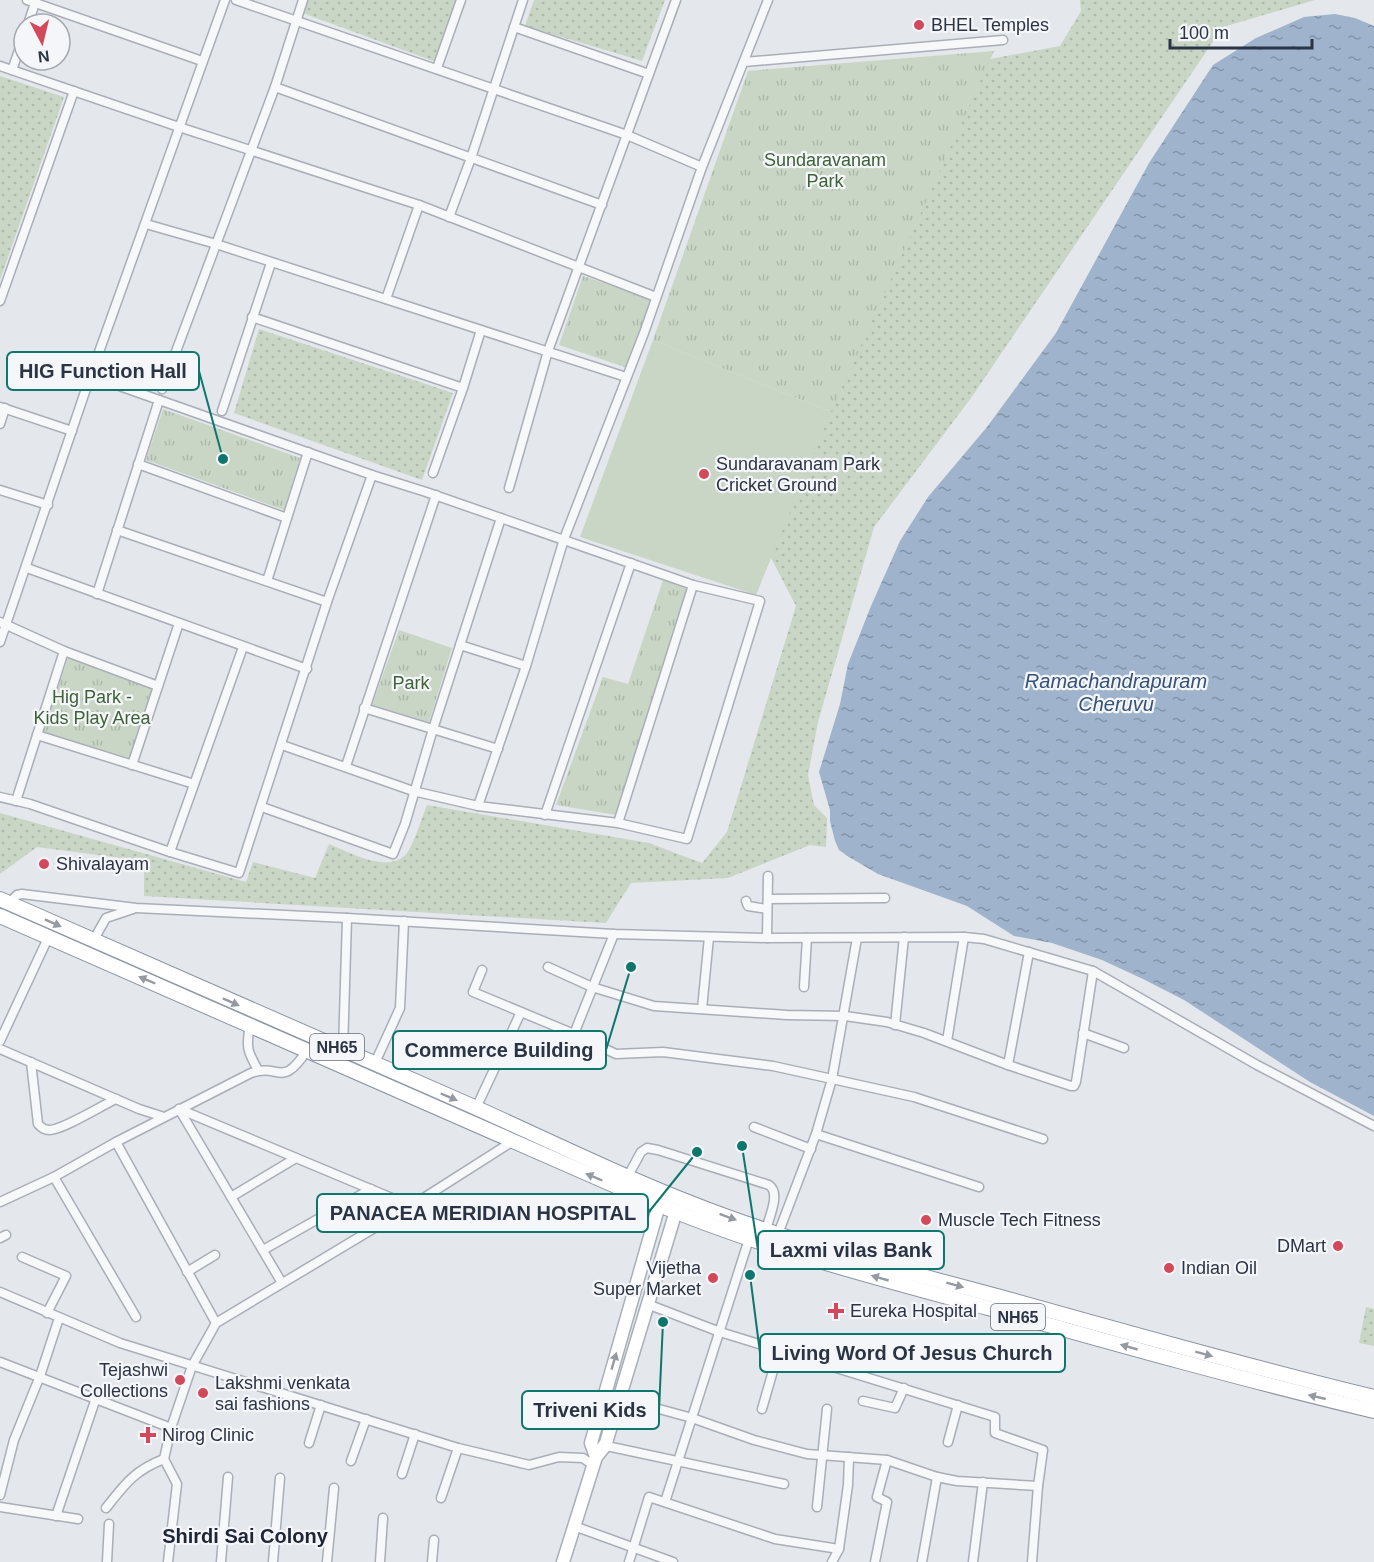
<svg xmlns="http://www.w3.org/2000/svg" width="1374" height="1562" font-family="Helvetica,sans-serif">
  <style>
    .grass { fill: url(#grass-dots) }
    .park { fill: url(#park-tufts) }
    .pitch { fill: #c9d6c5 }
    .water { fill: url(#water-ripples) }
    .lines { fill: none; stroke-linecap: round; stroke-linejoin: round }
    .minor-casing { stroke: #a9aeb7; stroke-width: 11 }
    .secondary-casing { stroke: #a9aeb7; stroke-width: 15 }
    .trunk-casing { stroke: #8b94a3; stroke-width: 16 }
    .minor { stroke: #f7f8fa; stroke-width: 8 }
    .secondary { stroke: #fff; stroke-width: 12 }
    .trunk { stroke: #fff; stroke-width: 14 }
    .oneway { fill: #959aa2 }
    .poi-dot { fill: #d1495b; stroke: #f4f6f9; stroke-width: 2 }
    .labels { text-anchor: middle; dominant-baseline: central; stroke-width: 4.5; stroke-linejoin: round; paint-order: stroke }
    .shield { fill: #f4f6f9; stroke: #676e7b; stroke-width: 1.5 }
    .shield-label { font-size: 16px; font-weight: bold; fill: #2b3445 }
    .poi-label { font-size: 18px; fill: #2b3445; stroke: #f4f6f9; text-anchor: start }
    .park-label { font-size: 18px; fill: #3f6138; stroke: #f4f6f9 }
    .water-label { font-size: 20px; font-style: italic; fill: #34527a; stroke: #f4f6f9 }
    .neighbourhood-label { font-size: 20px; font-weight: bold; fill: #1d2536; stroke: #f4f6f9 }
    .leader { fill: none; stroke: #0f766e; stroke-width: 2 }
    .callout-dot { fill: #0f766e; stroke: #f4f6f9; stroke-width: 2 }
    .callout { fill: #f4f6f9; stroke: #0f766e; stroke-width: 2 }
    .callout-label { font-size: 20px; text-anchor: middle; font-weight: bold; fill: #2b3445 }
  </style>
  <defs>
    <pattern id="grass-dots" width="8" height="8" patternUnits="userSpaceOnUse" patternTransform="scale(1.5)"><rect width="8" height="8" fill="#c9d6c5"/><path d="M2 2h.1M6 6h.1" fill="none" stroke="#adb8ab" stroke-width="1.8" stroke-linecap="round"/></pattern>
    <pattern id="park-tufts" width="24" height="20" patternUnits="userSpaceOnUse" patternTransform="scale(1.5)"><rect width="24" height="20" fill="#c9d6c5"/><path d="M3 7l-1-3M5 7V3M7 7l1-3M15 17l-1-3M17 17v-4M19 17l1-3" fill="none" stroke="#adb8ab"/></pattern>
    <pattern id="water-ripples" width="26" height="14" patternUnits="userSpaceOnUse" patternTransform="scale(1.5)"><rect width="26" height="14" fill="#9fb4cc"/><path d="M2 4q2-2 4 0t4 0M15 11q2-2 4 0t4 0" fill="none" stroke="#8293a7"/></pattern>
  </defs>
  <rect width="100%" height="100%" fill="#e4e7ec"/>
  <g class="grass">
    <polygon points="300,0 457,0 436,62 297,11"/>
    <polygon points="534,0 665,0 642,61 525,26"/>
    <path d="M1080 0H1315L1223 27 971 398 874 527 818 722 808 775 814 805 827 818 826 847 810 845 728 878 631 883 606 923 144 896V861L37 847 0 874V813L246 882 253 862 315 878 329 844C349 852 390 875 407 853 414 844 422 817 427 805L649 843 702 863 727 832 796 606 767 550 985 60 1060 46 1081 11Z"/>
    <polygon points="0,76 64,97 0,280"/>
    <polygon points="259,329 453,393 422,480 234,413"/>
    <polygon points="1366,1307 1374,1309 1374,1346 1359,1343"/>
  </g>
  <g class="park">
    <polygon points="994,51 831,412 653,340 748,71"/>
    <polygon points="583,276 652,299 628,368 559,345"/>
    <polygon points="163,409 300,458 284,510 146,460"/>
    <polygon points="663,580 687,589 616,815 556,805 603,677 628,684"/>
    <polygon points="399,630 452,648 429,722 372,705"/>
    <polygon points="68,658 152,689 130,758 43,732"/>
  </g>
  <polygon class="pitch" points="653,340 831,412 756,595 580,537"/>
  <polygon class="water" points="1335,14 1355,18 1374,26 1374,1116 1310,1082 1184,1000 1143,979 1102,960 1052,943 1014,936 967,906 878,874 849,857 839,850 835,841 830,821 830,810 819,772 840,704 848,664 871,606 900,541 928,497 987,427 1056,333 1149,163 1213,65 1256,38 1304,17"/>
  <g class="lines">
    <g class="minor-casing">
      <g id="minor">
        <polyline points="27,0 202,61"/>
        <polyline points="236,0 627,135 702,167"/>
        <polyline points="28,24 36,0"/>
        <polyline points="514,27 649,74"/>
        <polyline points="744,62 1003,40"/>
        <polyline points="0,66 179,127 419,205 656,297"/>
        <polyline points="437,68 461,0"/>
        <polyline points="12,70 24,36"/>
        <polyline points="275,87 602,205"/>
        <polyline points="449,217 471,158 523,0"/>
        <polyline points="146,224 216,244 626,377"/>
        <polyline points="386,299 419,205"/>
        <polyline points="0,301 74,91"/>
        <polyline points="252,317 463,388"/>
        <polyline points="91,376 372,475 426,492 693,585 760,601 687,839 618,823 478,806 413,791 282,745"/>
        <polyline points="162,389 275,87 303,0"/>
        <polyline points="0,407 72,431"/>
        <polyline points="222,411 271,263"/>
        <polyline points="0,424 5,408"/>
        <polyline points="138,464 287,518"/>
        <polyline points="433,473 463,388 481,330"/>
        <polyline points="509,488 548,351 676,0"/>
        <polyline points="0,490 48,505"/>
        <polyline points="117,530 327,602"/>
        <polyline points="27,568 307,669"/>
        <polyline points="267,581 308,452"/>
        <polyline points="97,594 159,400"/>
        <polyline points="0,622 64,651 158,686"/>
        <polyline points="0,642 89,380 225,0"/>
        <polyline points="460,645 526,666"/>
        <polyline points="364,708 498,749"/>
        <polyline points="37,735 194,784"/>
        <polyline points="132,765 179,623"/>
        <polyline points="346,766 436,495"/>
        <polyline points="0,797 30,804 170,852 239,873 327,602 372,475"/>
        <polyline points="16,801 64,651"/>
        <polyline points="478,806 526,666 564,539 644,333 702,167 768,0"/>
        <polyline points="262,807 393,854 405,824 433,729 501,518"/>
        <polyline points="545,815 631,563"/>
        <polyline points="618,823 693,585"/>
        <polyline points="170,852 243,647"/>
        <polyline points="768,899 885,898"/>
        <polyline points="746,901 748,906 767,909"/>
        <polyline points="9,903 17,895 22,894 136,908 347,918 614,934 767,938 964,937 984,939 1093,971 1257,1065 1374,1126"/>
        <polyline points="767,938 768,876"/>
        <polyline points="93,941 106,918 133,909"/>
        <polyline points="548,967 592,987 654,1006 787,1015 845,1016 887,1022 924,1033 1008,1065 1071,1086 1074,1086 1076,1082 1093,971"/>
        <polyline points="482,970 473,992 574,1034 616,1054 663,1052 773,1066 914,1097 1043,1139"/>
        <polyline points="804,987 807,938"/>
        <polyline points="702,1009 709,937"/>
        <path d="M250 1025C246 1047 247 1051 258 1070"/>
        <polyline points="895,1025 904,937"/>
        <polyline points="1083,1033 1124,1048"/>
        <polyline points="574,1034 614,934"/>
        <polyline points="0,1041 48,938"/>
        <polyline points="947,1041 964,937"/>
        <polyline points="0,1049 139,1109 164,1117"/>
        <polyline points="343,1050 347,918"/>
        <path d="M31 1062 38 1124C42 1128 44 1130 50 1130 64 1129 101 1106 116 1099"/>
        <polyline points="374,1065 400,1008 404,921"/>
        <polyline points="1008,1065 1029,952"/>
        <polyline points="476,1108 521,1012"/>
        <polyline points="179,1109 411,1206"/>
        <polyline points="179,1109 282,1283"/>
        <polyline points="754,1127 811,1149"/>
        <polyline points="816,1134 979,1187"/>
        <polyline points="116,1142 216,1323"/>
        <path d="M628 1176 641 1152 647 1148 658 1150 769 1185C781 1193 769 1217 766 1230"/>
        <polyline points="54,1177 136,1317"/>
        <polyline points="231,1197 296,1158"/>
        <path d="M0 1202 54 1177 116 1142 251 1073C281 1063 281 1090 308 1049"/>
        <polyline points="778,1234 816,1134 832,1079 857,938"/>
        <polyline points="0,1238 6,1235"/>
        <polyline points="263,1250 371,1189"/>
        <polyline points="22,1257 66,1276 47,1313"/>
        <polyline points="187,1272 215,1255"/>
        <polyline points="0,1292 120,1343 458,1448 529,1465 559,1457 583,1458 594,1466"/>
        <polyline points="647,1304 720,1332 995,1417 995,1433 1043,1450 1038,1486 1032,1562"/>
        <polyline points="0,1362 171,1428"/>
        <polyline points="619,1398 692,1418 754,1440 807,1454 887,1460 937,1477 957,1481 1038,1486"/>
        <polyline points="863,1401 895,1408 904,1388"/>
        <polyline points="762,1409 779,1350"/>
        <polyline points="948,1442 958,1405"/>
        <polyline points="309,1443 321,1405"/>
        <polyline points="602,1445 784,1484"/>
        <polyline points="351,1461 366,1419"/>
        <polyline points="402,1474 415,1434"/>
        <polyline points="0,1495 14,1440 40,1376 59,1318"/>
        <polyline points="441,1498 458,1448"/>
        <polyline points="665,1502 749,1239"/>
        <polyline points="0,1507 78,1519"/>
        <polyline points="817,1507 827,1409"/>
        <path d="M106 1508C125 1484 135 1470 164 1459"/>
        <polyline points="56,1516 96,1398"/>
        <polyline points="574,1526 673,1562"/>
        <polyline points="107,1562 109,1524"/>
        <polyline points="168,1562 177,1484 164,1459 171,1428 192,1366 216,1323 411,1206 513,1141"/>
        <polyline points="221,1562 228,1477"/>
        <polyline points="273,1562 280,1478"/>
        <polyline points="327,1562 334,1488"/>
        <polyline points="380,1562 383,1518"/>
        <polyline points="432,1562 434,1540"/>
        <polyline points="629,1562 649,1497 775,1539 839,1549 848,1485 849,1457"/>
        <polyline points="832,1562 839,1549"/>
        <polyline points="875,1562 887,1502 877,1497 887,1460"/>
        <polyline points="922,1562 937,1477"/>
        <polyline points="973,1562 983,1482"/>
      </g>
    </g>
    <g class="secondary-casing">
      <g id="secondary">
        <polyline points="596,1457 591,1443 659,1205"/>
        <polyline points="563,1562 596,1457 605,1446 676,1211"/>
      </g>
    </g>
    <g class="trunk-casing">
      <g id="trunk">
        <path d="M0 899C157 968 314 1038 472 1106 557 1144 641 1186 728 1217 816 1249 907 1272 997 1296 1122 1331 1247 1366 1374 1397"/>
        <path d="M0 916 659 1205C765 1249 877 1278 988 1308 1116 1344 1244 1380 1374 1411"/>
      </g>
    </g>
    <use href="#minor" class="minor"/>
    <use href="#secondary" class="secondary"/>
    <use href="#trunk" class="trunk"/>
  </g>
  <defs><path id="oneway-solid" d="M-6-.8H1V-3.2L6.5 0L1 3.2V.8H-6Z" transform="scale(1.5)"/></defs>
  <g class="oneway">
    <use href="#oneway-solid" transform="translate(53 923) rotate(24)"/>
    <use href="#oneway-solid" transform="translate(147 980) rotate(-157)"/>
    <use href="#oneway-solid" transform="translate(231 1002) rotate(24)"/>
    <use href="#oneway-solid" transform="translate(449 1097) rotate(23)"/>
    <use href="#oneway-solid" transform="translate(594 1177) rotate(-157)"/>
    <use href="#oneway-solid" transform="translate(728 1217) rotate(20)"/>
    <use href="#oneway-solid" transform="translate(880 1278) rotate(-164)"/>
    <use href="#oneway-solid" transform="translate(955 1285) rotate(15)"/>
    <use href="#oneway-solid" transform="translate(1129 1347) rotate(-164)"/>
    <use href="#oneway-solid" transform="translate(1204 1354) rotate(15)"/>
    <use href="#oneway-solid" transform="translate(614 1361) rotate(-74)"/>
    <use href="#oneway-solid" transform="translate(1317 1397) rotate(-167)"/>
  </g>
  <g class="poi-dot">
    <circle cx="919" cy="25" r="6"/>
    <circle cx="704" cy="474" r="6"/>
    <circle cx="44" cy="864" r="6"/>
    <circle cx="926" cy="1220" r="6"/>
    <circle cx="1338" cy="1246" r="6"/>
    <circle cx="1169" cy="1268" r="6"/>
    <circle cx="713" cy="1278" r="6"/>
    <path d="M833 1302h6v6h6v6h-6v6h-6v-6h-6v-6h6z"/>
    <circle cx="180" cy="1380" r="6"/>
    <circle cx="203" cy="1393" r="6"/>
    <path d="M145 1426h6v6h6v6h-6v6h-6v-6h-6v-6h6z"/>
  </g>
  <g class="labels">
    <g class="shield">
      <rect x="310" y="1034" width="54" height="26" rx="4.5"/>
      <rect x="991" y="1304" width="54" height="26" rx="4.5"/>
    </g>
    <g class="shield-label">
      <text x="337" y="1047">NH65</text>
      <text x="1018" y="1317">NH65</text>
    </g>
    <g class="poi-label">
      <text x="931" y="25">BHEL Temples</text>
      <text x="716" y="464">Sundaravanam Park<tspan x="716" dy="21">Cricket Ground</tspan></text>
      <text x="56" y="864">Shivalayam</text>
      <text x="938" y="1220">Muscle Tech Fitness</text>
      <text x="1326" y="1246" text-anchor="end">DMart</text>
      <text x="701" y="1268" text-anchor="end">Vijetha<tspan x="701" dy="21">Super Market</tspan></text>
      <text x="1181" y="1268">Indian Oil</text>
      <text x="850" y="1311">Eureka Hospital</text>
      <text x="168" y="1370" text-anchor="end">Tejashwi<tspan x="168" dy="21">Collections</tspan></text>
      <text x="215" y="1383">Lakshmi venkata<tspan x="215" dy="21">sai fashions</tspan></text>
      <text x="162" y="1435">Nirog Clinic</text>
    </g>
    <g class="park-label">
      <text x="825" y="160">Sundaravanam<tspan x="825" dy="21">Park</tspan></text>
      <text x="411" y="683">Park</text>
      <text x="92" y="697">Hig Park -<tspan x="92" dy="21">Kids Play Area</tspan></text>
    </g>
    <g class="water-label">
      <text x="1116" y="681">Ramachandrapuram<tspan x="1116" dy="23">Cheruvu</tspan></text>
    </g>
    <g class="neighbourhood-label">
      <text x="245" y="1536">Shirdi Sai Colony</text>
    </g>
  </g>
  <path class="leader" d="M223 459L199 371M631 967L606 1050M697 1152L648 1213M742 1146L758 1250M750 1275L760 1353M663 1322L659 1410"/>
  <g class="callout-dot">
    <circle cx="223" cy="459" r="6"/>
    <circle cx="631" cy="967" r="6"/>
    <circle cx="697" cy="1152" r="6"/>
    <circle cx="742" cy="1146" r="6"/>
    <circle cx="750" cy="1275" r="6"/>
    <circle cx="663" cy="1322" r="6"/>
  </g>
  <g class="callout">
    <rect x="7" y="352" width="192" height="38" rx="6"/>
    <rect x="393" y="1031" width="213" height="38" rx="6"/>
    <rect x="317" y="1194" width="331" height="38" rx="6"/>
    <rect x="758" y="1231" width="186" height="38" rx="6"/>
    <rect x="760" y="1334" width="305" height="38" rx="6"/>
    <rect x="522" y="1391" width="137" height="38" rx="6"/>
  </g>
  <g class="callout-label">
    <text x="103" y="378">HIG Function Hall</text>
    <text x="499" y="1057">Commerce Building</text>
    <text x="483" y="1220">PANACEA MERIDIAN HOSPITAL</text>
    <text x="851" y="1257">Laxmi vilas Bank</text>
    <text x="912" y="1360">Living Word Of Jesus Church</text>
    <text x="590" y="1417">Triveni Kids</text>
  </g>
  <g transform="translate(42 42) rotate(173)"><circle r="28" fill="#f4f6f9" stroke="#a4a8b1" stroke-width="1.5"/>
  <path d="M0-4.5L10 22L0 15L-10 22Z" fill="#d1495b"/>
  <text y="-9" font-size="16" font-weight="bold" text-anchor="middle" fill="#2b3445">N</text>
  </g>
  <path d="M1170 39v9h142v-9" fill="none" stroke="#2b3445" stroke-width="3"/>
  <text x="1179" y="39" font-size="18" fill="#2b3445" stroke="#f4f6f9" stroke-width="4.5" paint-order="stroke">100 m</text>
</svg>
